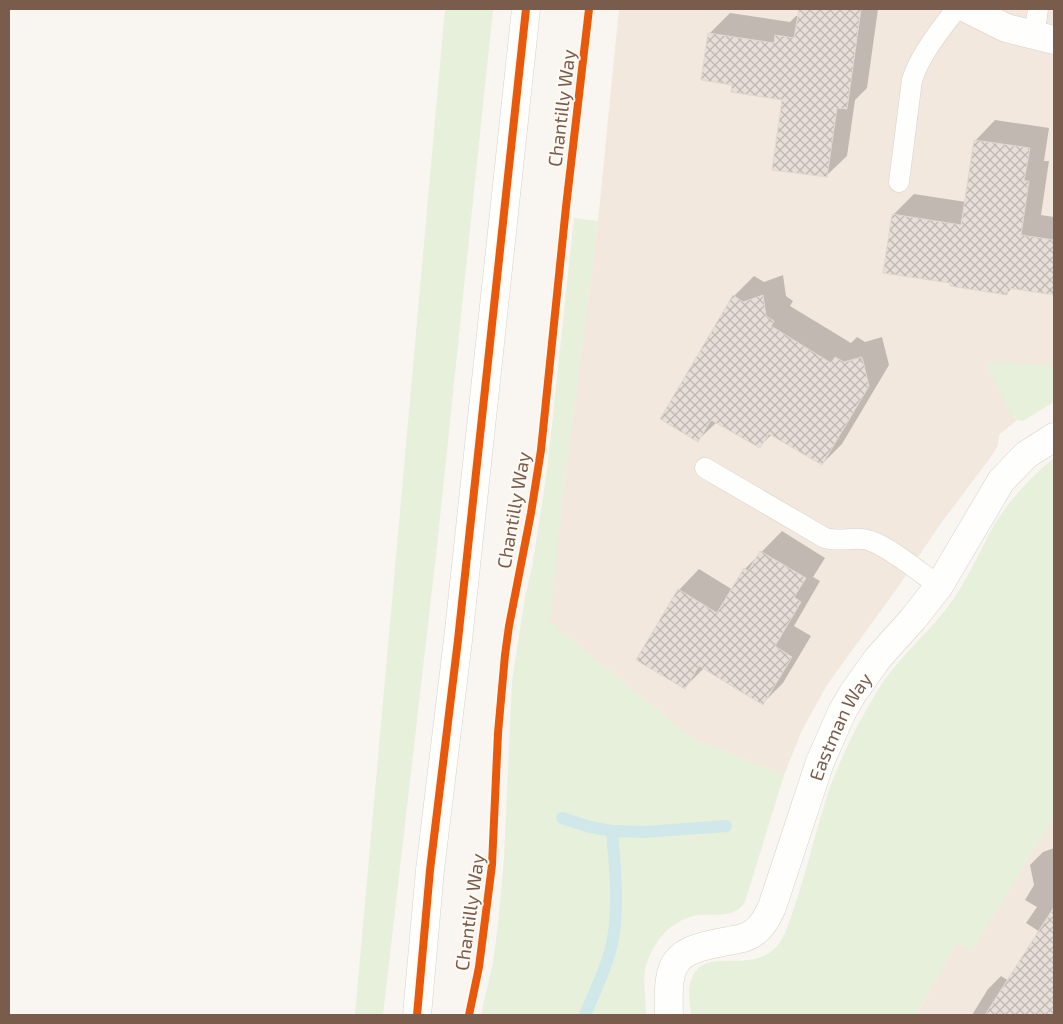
<svg xmlns="http://www.w3.org/2000/svg" width="1063" height="1024" font-family="'Exo 2',sans-serif">
  <style>
    .residential { fill: #f2e8de }
    .green { fill: #e7f0db }
    .shadow { fill: #0003 }
    .lines { fill: none; stroke-linecap: round; stroke-linejoin: round }
    .stream { stroke: #d0e8ea; stroke-width: 12 }
    .building { fill: url(#building-cross-hatch); stroke: #e2d8d2 }
    .service-casing { stroke: #d7d1cb; stroke-width: 21 }
    .minor-casing { stroke: #d7d1cb; stroke-width: 29 }
    .tertiary-casing { stroke: #d7d1cb; stroke-width: 29 }
    .service { stroke: #fefefd; stroke-width: 20 }
    .minor { stroke: #fefefd; stroke-width: 28 }
    .tertiary { stroke: #fefefd; stroke-width: 28 }
    .cycleway-casing { stroke: #fffaf3; stroke-width: 11 }
    .cycleway { stroke: #e8590c; stroke-width: 8 }
    .labels { text-anchor: middle; dominant-baseline: central; stroke-width: 4; stroke-linejoin: round; paint-order: stroke }
    .street-label { font-size: 19px; fill: #7a5c4d; stroke: #fffaf3 }
  </style>
  <defs>
    <pattern id="building-cross-hatch" width="8" height="8" patternUnits="userSpaceOnUse" patternTransform="scale(1.25)"><rect width="8" height="8" fill="#e6ded7"/><path d="M0 0l8 8M0 8l8-8" fill="none" stroke="#bfb7b1"/></pattern>
  </defs>
  <rect width="100%" height="100%" fill="#f9f5f0"/>
  <g class="residential">
    <polygon points="619,9 1054,9 1054,389 999,435 998,445 993,454 939,526 898,587 827,685 802,730 784,775 693,739 549,622 562,502 598,221"/>
    <polygon points="1054,816 1054,1015 916,1015 957,943 972,951"/>
  </g>
  <g class="green">
    <polygon points="445,9 493,9 437,546 383,1015 355,1015"/>
    <path d="M574 218 598 221 562 502 550 622 693 739 784 775 745 902C735 918 716 914 699 915 682 917 665 929 656 944 651 952 647 960 645 969 643 984 646 1000 646 1015H481L493 962 498 925 504 859 512 681 525 597 533 562 547 471Z"/>
    <polygon points="997,361 1054,366 1054,402 1023,421 1016,420 1011,415 990,371 990,364"/>
    <path d="M1054 458V816L972 951 957 943 916 1015H691C690 1004 687 988 692 978 707 940 765 987 787 928 804 883 814 836 829 790 842 754 861 717 881 685 904 651 937 626 958 592 972 570 982 547 994 525 1010 499 1031 477 1054 458Z"/>
  </g>
  <g class="shadow">
    <polygon points="800,9 878,9 867,88 855,100 847,156 826,176 783,99 734,84 703,79 710,33 730,13 790,22 796,16 799,16"/>
    <polygon points="995,120 1049,128 1044,161 1049,161 1041,215 1054,217 1054,294 1013,287 1007,293 951,282 893,215 914,194 966,202 975,141"/>
    <polygon points="783,275 786,296 793,301 790,306 851,343 857,337 865,342 882,337 889,365 842,444 822,464 772,434 760,446 717,422 698,440 734,296 754,276 764,282"/>
    <polygon points="782,531 825,558 813,577 820,581 794,626 811,636 783,683 763,703 704,668 684,688 638,659 679,590 699,569 733,590 745,569"/>
    <polygon points="1054,848 1054,1015 972,1015 988,989 1001,976 1009,981 1040,932 1026,923 1037,907 1025,900 1034,885 1030,865 1043,852"/>
  </g>
  <g class="lines">
    <g class="stream">
      <path d="M562 818 590 827 612 831C615 866 619 904 613 939 608 965 595 991 585 1015"/>
      <polyline points="612,831 644,832 726,826"/>
    </g>
  </g>
  <g class="building">
    <polygon points="799,9 861,9 847,109 837,108 827,177 772,170 782,100 731,92 732,85 701,80 708,33 774,43 775,35 794,38"/>
    <polygon points="974,140 1030,148 1024,181 1029,181 1021,235 1054,240 1054,295 1008,288 1007,295 950,286 950,283 883,273 892,214 961,225"/>
    <polygon points="733,295 743,302 763,295 766,316 774,321 771,326 831,363 835,357 844,362 862,357 869,386 822,465 769,434 760,448 711,420 698,442 660,419"/>
    <polygon points="760,551 806,578 794,597 801,602 775,646 792,657 763,705 699,666 685,689 636,660 678,589 717,613 744,568 748,571"/>
    <polygon points="1054,907 1054,1015 985,1015"/>
  </g>
  <g class="lines">
    <g class="service-casing">
      <g id="service">
        <polyline points="1034,36 1038,9"/>
        <path d="M899 182 912 80C921 53 940 31 956 9"/>
        <path d="M705 468 825 538C841 543 856 535 871 541 891 548 921 573 939 586"/>
      </g>
    </g>
    <g class="minor-casing">
      <g id="minor">
        <polyline points="968,9 1006,28 1054,40"/>
        <path id="s1" d="M669 1015C667 959 673 951 728 941 739 939 749 938 757 930 764 924 768 916 772 907L820 762 842 712 853 693 878 658 913 619 939 586 1001 481 1026 455 1054 437"/>
      </g>
    </g>
    <g class="tertiary-casing">
      <polyline id="tertiary" points="417,1015 430,870 458,640 526,9"/>
    </g>
    <use href="#service" class="service"/>
    <use href="#minor" class="minor"/>
    <use href="#tertiary" class="tertiary"/>
    <g class="cycleway-casing">
      <g id="cycleway">
        <polyline points="417,1015 430,870 458,640 526,9"/>
        <polyline points="469,1015 479,967 492,865 498,733 505,655 509,626 531,513 541,450 566,207 589,9"/>
      </g>
    </g>
    <use href="#cycleway" class="cycleway"/>
  </g>
  <g class="labels">
    <g class="street-label">
      <text transform="translate(561 108) rotate(-83)">Chantilly Way</text>
      <text transform="translate(513 510) rotate(-80)">Chantilly Way</text>
      <text stroke="none"><textPath href="#s1" startOffset="364">Eastman Way</textPath></text>
      <text transform="translate(469 912) rotate(-82)">Chantilly Way</text>
    </g>
  </g>
  <rect width="1063" height="1024" fill="none" stroke="#7a5c4d" stroke-width="20"/>
</svg>
